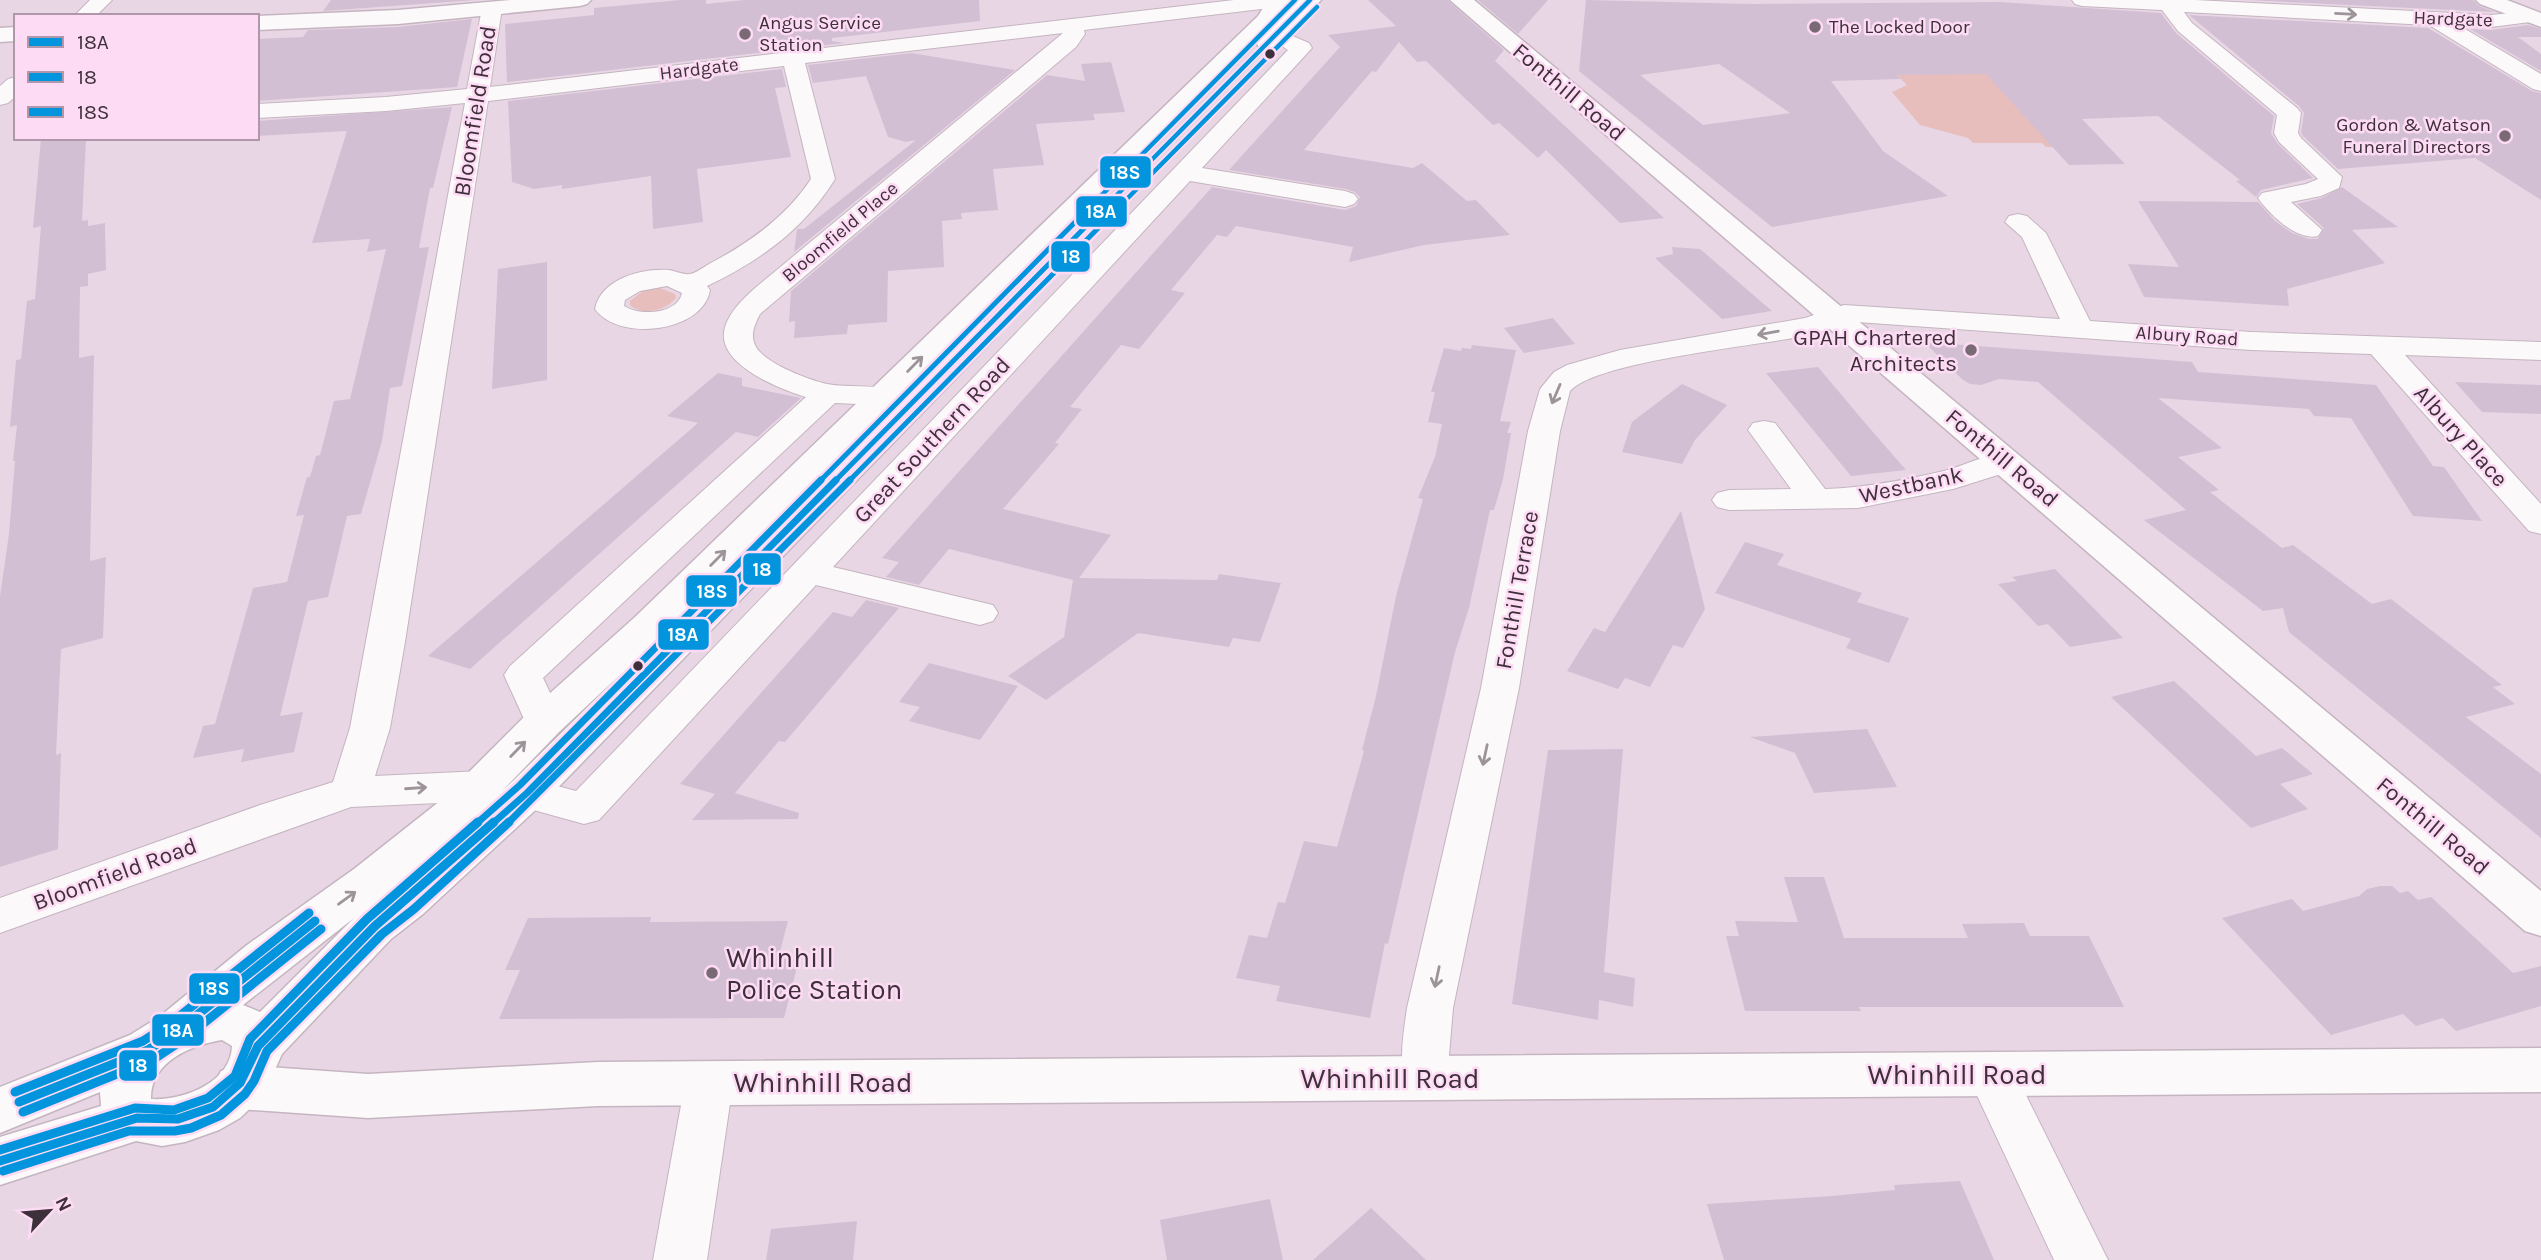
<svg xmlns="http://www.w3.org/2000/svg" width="2541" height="1260" font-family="Karla,sans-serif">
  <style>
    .green { fill: #e7bebb }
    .building { fill: #d2bfd4; fill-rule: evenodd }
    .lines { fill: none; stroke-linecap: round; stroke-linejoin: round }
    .minor-casing { stroke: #c4b5c0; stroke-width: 2 }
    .tertiary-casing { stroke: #c4b5c0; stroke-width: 3 }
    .secondary-casing { stroke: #c4b5c0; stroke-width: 3 }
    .minor { fill: #fcf9fb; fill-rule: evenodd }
    .tertiary { fill: #fcf9fb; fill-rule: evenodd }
    .secondary { fill: #fcf9fb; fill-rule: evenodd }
    .bus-1-far3-casing { stroke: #fedbf4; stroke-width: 8 }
    .bus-1-far2-casing { stroke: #fedbf4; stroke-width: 10 }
    .bus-1-far1-casing { stroke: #fedbf4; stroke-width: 12 }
    .bus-1-casing { stroke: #fedbf4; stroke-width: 14 }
    .bus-2-far3-casing { stroke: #fedbf4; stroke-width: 8 }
    .bus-2-far2-casing { stroke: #fedbf4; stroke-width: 10 }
    .bus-2-far1-casing { stroke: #fedbf4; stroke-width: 12 }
    .bus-2-casing { stroke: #fedbf4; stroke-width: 14 }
    .bus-3-far3-casing { stroke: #fedbf4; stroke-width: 8 }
    .bus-3-far2-casing { stroke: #fedbf4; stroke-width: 10 }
    .bus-3-far1-casing { stroke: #fedbf4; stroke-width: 12 }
    .bus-3-casing { stroke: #fedbf4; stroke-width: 14 }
    .bus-1-far3 { stroke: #0295dd; stroke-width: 4.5 }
    .bus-1-far2 { stroke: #0295dd; stroke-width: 5 }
    .bus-1-far1 { stroke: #0295dd; stroke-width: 7 }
    .bus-1 { stroke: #0295dd; stroke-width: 9 }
    .bus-2-far3 { stroke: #0295dd; stroke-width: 4.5 }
    .bus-2-far2 { stroke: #0295dd; stroke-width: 5 }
    .bus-2-far1 { stroke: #0295dd; stroke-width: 7 }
    .bus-2 { stroke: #0295dd; stroke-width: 9 }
    .bus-3-far3 { stroke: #0295dd; stroke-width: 4.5 }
    .bus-3-far2 { stroke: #0295dd; stroke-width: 5 }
    .bus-3-far1 { stroke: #0295dd; stroke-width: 7 }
    .bus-3 { stroke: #0295dd; stroke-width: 9 }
    .oneway { stroke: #9d949a }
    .poi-dot { fill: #7a6a76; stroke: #fedbf4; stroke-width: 2.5 }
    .bus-dot { fill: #3e303a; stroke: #fedbf4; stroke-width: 2.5 }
    .labels { text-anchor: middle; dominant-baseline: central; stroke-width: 5; stroke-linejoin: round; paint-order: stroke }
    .far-street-label { font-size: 19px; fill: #3e303a; stroke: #fedbf4 }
    .far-poi-label { font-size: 19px; fill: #3e303a; stroke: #fedbf4; text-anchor: start }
    .street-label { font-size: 23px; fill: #3e303a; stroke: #fedbf4 }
    .poi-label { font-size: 23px; fill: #3e303a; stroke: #fedbf4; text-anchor: end }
    .near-poi-label { font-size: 28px; fill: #3e303a; stroke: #fedbf4; text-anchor: start }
    .near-street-label { font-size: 28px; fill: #3e303a; stroke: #fedbf4 }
    .line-badge { stroke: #fedbf4; stroke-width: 2.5 }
    .badge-label { font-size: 19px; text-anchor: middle; font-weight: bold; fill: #fff }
  </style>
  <rect width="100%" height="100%" fill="#e9d6e4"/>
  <g class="green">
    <polygon points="1985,72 2057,147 2046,147 2042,143 1973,143 1968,138 1920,125 1892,92 1907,85 1897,75"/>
    <path d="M660 288 675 294 676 298C665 311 643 316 630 305V301L644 290Z"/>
  </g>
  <g class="building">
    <polygon points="331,0 476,0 323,11"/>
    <polygon points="680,0 706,0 706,4 745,0 979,0 980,21 832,38 832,41 845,43 507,82 505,24 594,15 594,8"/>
    <polygon points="1368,0 1447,0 1504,50 1495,61 1664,218 1620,223 1546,150 1538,158 1499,123 1493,125 1426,61 1417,62 1399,42 1376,72 1372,71 1304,150 1413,168 1422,163 1467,201 1476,200 1510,235 1424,245 1349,262 1353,247 1236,226 1227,237 1217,235 1171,290 1185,293 1139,349 1121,345 1070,407 1082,409 1055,443 1059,444 1003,509 1111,535 1079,578 1217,580 1219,574 1281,583 1260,642 1233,638 1229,647 1138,633 1046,700 1008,676 1064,637 1073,580 949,549 919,585 886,577 899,562 882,558 1212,187 1345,210 1356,206 1360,197 1355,192 1346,189 1229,170 1340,47 1328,35 1396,26"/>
    <polygon points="1478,0 1548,0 1518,34"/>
    <path d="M1586 0 1752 4 2001 2 2161 13 2176 33 2274 116 2271 133 2277 143 2313 178 2261 190 2256 197 2236 181 2240 180 2158 116 2082 119 2125 164 2069 165 1986 74 1897 75 1901 79 1831 81 1883 151 1948 196 1772 227 1579 71ZM1719 64 1790 113 1703 125 1640 75Z"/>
    <polygon points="2247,0 2473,0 2479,6 2494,12"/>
    <polygon points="2189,15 2428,28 2532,91 2541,93 2541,200 2475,158 2338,169 2303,136 2301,132 2304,113 2299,106"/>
    <polygon points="472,19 457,87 257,101 257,39 303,37 308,30 398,27"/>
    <polygon points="2528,25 2541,29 2541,37 2518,37 2541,54 2541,71 2470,29 2491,30"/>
    <polygon points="911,53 1015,70 794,252 797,229 804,229 916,140 906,142 888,137 866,76 813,83 808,65"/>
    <polygon points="1111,62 1125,112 1093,114 1095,120 1036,124 1044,165 993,169 998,210 961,213 962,219 942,221 944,267 888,271 887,322 848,325 847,334 794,338 795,321 789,322 791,291 1047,75 1085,81 1081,64"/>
    <polygon points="782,69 786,87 775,88 791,157 697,169 703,222 653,229 651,176 562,189 562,185 534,189 512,182 508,101"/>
    <polygon points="452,107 433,188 430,188 419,248 429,247 402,386 390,388 382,441 361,514 347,516 328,597 308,601 280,716 303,712 294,752 241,762 244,749 193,758 203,726 215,724 253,588 287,582 304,515 296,516 307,477 310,477 316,456 320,455 334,401 350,399 386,249 367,252 370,239 312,243 347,131 257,136 257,121"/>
    <polygon points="41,138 86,138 82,221 88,220 88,226 105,223 105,227 106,270 88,274 88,286 80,287 79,358 94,355 90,561 106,557 103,638 61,649 56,755 61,753 58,849 0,867 0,596 9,534 15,461 13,461 17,425 10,427 16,360 21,359 27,301 35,299 41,226 33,228"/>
    <polygon points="2342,187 2398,227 2352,230 2385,263 2287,289 2289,306 2144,297 2128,264 2179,267 2138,201 2258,202 2275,221 2292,233 2309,239 2318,239 2324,228 2297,204 2322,198"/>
    <polygon points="1672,247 1700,249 1772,311 1722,319 1655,258 1673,254"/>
    <polygon points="547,262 547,380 492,389 498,269"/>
    <polygon points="1553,318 1575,344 1524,353 1504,328"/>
    <polygon points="1924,342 2192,362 2198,372 2376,385 2433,466 2444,467 2482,521 2413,516 2351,418 2314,416 2309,409 2158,398 2222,448 2178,457 2219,490 2210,492 2282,548 2293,545 2372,604 2391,599 2502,685 2493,687 2515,704 2466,717 2541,774 2541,838 2289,632 2283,608 2263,611 2144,520 2186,510 2038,382 1999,379 1981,385 1970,384 1963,380"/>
    <polygon points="1472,345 1516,350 1500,421 1511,422 1507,433 1511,433 1503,479 1494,510 1490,510 1469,608 1455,652 1388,944 1385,943 1370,1018 1276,1001 1280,986 1236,978 1249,935 1267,938 1278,902 1285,903 1304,841 1337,847 1364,751 1362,750 1376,696 1396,596 1423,499 1418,498 1435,457 1442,424 1428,422 1435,392 1431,392 1444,348 1461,351 1462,348 1471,349"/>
    <polygon points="1818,367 1866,424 1906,470 1851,476 1766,373"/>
    <polygon points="718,373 742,378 742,386 801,398 758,437 736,432 470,669 428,656 698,423 667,416"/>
    <polygon points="2455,382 2541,385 2541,414 2482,412"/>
    <polygon points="1682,384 1727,405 1695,440 1682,464 1622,452 1632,422"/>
    <polygon points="1681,511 1705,609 1683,648 1673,645 1650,687 1625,678 1618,689 1567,671 1594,628 1605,632"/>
    <polygon points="1745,542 1784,554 1777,565 1862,593 1857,602 1909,618 1889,663 1846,648 1851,639 1715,593"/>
    <polygon points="2055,569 2123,638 2070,647 2048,624 2038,626 1998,584 2017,581 2012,577"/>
    <polygon points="866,600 899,608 785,742 779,741 735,793 799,813 798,819 692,820 715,794 680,784 833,612 852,617"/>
    <polygon points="929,663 1018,686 980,740 909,721 920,707 899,702"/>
    <polygon points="2174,681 2256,756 2282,748 2313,774 2280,784 2308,809 2251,828 2111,697"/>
    <polygon points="1867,729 1897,787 1814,793 1795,753 1750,737"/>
    <polygon points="1623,749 1604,972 1635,978 1633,1007 1599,1000 1598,1020 1512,1004 1548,750"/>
    <polygon points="1784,877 1824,877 1844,938 1968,938 1962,924 2024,923 2030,936 2089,936 2124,1007 1859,1007 1861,1011 1745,1011 1726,936 1739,936 1735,921 1798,922"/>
    <polygon points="2380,886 2392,886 2400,893 2408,891 2418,900 2431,897 2513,973 2541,966 2541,1006 2456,1031 2443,1018 2416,1026 2403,1014 2331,1035 2222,918 2292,899 2303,911 2359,896 2367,889"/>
    <polygon points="651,917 650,922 788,921 778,959 799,959 784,1018 499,1019 520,970 505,970 528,918"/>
    <polygon points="1960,1181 1994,1260 1724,1260 1707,1204 1832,1196 1895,1190 1894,1185"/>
    <polygon points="1270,1199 1283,1260 1167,1260 1160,1220"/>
    <polygon points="1371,1208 1426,1260 1313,1260"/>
    <polygon points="857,1221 853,1260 766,1260 771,1229"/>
  </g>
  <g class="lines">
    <g class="minor-casing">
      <g id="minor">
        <polygon points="90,0 112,0 96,16 74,16"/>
        <path d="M1234 0H1315L1317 3 1314 7H1278L1084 30 1085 34 1076 47 760 314C755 324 750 334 755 345 763 363 809 380 827 384 849 388 871 384 893 390L897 396 893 402 882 405 835 403 543 678 564 722 558 732 544 736 530 732 504 675 510 666 806 397C780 389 714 364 725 327 730 311 743 299 755 288L1063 33 805 63 835 179C804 229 760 261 707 286L710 290C703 333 618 342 595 309 601 279 641 268 669 270 675 271 684 275 690 274 696 273 704 267 709 264 749 243 786 217 811 179L784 66 488 101 405 642 390 728 375 776 482 771 496 775 502 786 496 797 482 801 351 807 0 933V898L260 805 333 782 350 728 465 103 386 111 257 118V104L386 97 467 89 482 8 485 4H499L502 8 490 87ZM667 286 682 293C677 315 639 316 624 306L625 300 640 291Z"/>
        <path d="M2072 0H2195L2491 15 2531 11 2538 13 2541 17 2538 21 2491 27 2460 26 2541 74V91L2533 89 2429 25 2184 12 2192 23 2297 108 2301 113 2298 133 2301 138 2342 177 2339 188 2321 196 2291 202 2322 230 2318 236C2297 241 2270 215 2258 198L2262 193 2306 184 2318 179 2279 142 2274 133 2277 115 2178 31 2162 10 2082 6 2075 4Z"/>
        <polygon points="1276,29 1309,43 1312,48 1202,168 1345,191 1354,194 1358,199 1354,204 1345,207 1190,181 833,567 993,605 998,613 993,621 980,625 816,585 599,820 584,824 512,804 506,793 512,782 527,778 576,791 1288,50 1265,35 1269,31"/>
        <polygon points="16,77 16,96 8,103 0,105 0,86 8,79"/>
        <path d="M2018 214 2027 216 2046 233 2090 321 2251 332 2541 342V360L2405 355 2541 504V534L2529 531 2371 354 2251 350 1857 322C1841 323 1826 331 1810 335 1763 345 1596 361 1570 391L1560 431 1519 688 1453 1008 1449 1055 1451 1078 1444 1093 1427 1099 1410 1093C1397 1065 1403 1037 1407 1008L1481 688 1528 431 1540 389 1554 372 1567 365 1620 350 1805 318 1844 305 2060 319 2022 237 2005 222 2009 216Z"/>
        <path d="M1764 421 1775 423 1825 489C1865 488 1905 480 1944 471 1968 465 1993 449 2017 455L2022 462 2017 469 1953 489 1858 508 1729 510 1717 507 1712 500 1717 493 1729 490 1791 489 1748 430 1753 423Z"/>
        <polygon points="1991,1053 2008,1059 2108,1260 2054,1260 1967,1074 1974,1059"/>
        <polygon points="709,1062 726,1068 733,1083 707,1260 653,1260 685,1083 692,1068"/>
      </g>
    </g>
    <g class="tertiary-casing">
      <g id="tertiary">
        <polygon points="511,0 591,0 587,4 580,6 398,24 257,30 257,16 398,10"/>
        <polygon points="1450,0 1474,0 2541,891 2541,936 2525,931"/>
        <polygon points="2476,0 2507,0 2541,13 2541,27 2480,4"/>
        <polygon points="16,27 16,41 0,42 0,28"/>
        <polygon points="2541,1048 2541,1092 598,1106 368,1118 239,1109 221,1103 213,1087 221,1071 239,1065 368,1074 598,1062"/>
      </g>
    </g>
    <g class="secondary-casing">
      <g id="secondary">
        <path d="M1268 0H1290L1274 25 875 423 974 325 985 322 996 325 1000 331 996 337 542 804 423 914 391 939 282 1054 263 1096 240 1118 219 1130 185 1142 162 1146 136 1141 0 1185V1137L101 1106 100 1092 0 1133V1087L130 1035 159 1017 247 945 354 869 440 801 529 712 635 617 1258 16ZM624 671 512 782 503 790 559 732ZM354 918 260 1012 243 1005ZM222 1040 232 1046C231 1083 182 1101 151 1099 150 1062 191 1045 222 1040Z"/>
        <polygon points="1298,0 1321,0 1276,49 1260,49 1257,44 1260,39"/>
      </g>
    </g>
    <use href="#minor" class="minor"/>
    <use href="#tertiary" class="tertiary"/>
    <use href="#secondary" class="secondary"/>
    <g class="bus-1-far3-casing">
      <polyline id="bus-1-far3" points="1100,212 1310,0"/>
    </g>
    <g class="bus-1-far2-casing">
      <polyline id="bus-1-far2" points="835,481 1102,210"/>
    </g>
    <g class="bus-1-far1-casing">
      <polyline id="bus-1-far1" points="492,824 527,793 836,480"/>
    </g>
    <g class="bus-1-casing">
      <g id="bus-1">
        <polyline points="19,1102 148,1050 177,1031 315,921"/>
        <polyline points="0,1161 137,1118 178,1119 213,1107 240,1083 258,1046 375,926 494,822"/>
      </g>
    </g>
    <g class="bus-2-far3-casing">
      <polyline id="bus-2-far3" points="1114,212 1317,7"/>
    </g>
    <g class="bus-2-far2-casing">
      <polyline id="bus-2-far2" points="849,481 1116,210"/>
    </g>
    <g class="bus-2-far1-casing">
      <polyline id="bus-2-far1" points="507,824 850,480"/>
    </g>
    <g class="bus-2-casing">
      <g id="bus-2">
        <polyline points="23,1112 154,1059 184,1039 321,929"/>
        <polyline points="3,1171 129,1131 175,1131 191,1128 221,1115 245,1094 254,1081 267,1051 382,934 414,909 509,822"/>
      </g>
    </g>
    <g class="bus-3-far3-casing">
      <polyline id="bus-3-far3" points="1085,212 1295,0"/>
    </g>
    <g class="bus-3-far2-casing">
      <polyline id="bus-3-far2" points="820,481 1087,210"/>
    </g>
    <g class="bus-3-far1-casing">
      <polyline id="bus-3-far1" points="476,824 520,785 821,480"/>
    </g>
    <g class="bus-3-casing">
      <g id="bus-3">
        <polyline points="15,1092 143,1041 171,1023 309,913"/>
        <polyline points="0,1150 135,1108 174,1110 208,1098 235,1076 250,1039 367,919 478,822"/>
      </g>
    </g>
    <use href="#bus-1-far3" class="bus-1-far3"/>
    <use href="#bus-1-far2" class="bus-1-far2"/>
    <use href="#bus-1-far1" class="bus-1-far1"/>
    <use href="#bus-1" class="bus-1"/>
    <use href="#bus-2-far3" class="bus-2-far3"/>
    <use href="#bus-2-far2" class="bus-2-far2"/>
    <use href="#bus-2-far1" class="bus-2-far1"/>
    <use href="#bus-2" class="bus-2"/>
    <use href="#bus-3-far3" class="bus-3-far3"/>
    <use href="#bus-3-far2" class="bus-3-far2"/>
    <use href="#bus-3-far1" class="bus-3-far1"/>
    <use href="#bus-3" class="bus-3"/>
  </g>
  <defs><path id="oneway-shaft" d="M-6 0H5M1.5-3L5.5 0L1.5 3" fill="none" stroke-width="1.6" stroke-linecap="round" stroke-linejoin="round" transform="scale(1.75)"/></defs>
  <g class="oneway">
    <use href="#oneway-shaft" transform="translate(2346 14) rotate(3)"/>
    <use href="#oneway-shaft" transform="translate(1768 333) rotate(170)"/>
    <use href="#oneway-shaft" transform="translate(915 364) rotate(-45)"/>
    <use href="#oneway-shaft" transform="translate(1556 394) rotate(113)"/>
    <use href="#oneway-shaft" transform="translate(718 558) rotate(-45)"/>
    <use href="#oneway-shaft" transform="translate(518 749) rotate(-46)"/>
    <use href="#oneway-shaft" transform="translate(1485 755) rotate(102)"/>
    <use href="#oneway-shaft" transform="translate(416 788) rotate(-4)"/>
    <use href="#oneway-shaft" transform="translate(347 898) rotate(-36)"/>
    <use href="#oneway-shaft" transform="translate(1437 977) rotate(102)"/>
  </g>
  <g class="poi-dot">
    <circle cx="1815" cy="27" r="7"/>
    <circle cx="745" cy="34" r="7"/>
    <circle cx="2505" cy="136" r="7"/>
    <circle cx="1971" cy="350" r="7"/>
    <circle cx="712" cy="973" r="7"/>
  </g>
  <g class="bus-dot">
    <circle cx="1270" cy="54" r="6"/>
    <circle cx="638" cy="666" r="6"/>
  </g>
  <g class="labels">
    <g class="far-street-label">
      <text transform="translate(2453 19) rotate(2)">Hardgate</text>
      <text transform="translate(699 69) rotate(-7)">Hardgate</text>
      <text transform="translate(840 232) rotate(-40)">Bloomfield Place</text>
      <text transform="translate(2187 336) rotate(4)">Albury Road</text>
    </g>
    <g class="far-poi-label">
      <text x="759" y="23">Angus Service<tspan x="759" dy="22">Station</tspan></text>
      <text x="1829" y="27">The Locked Door</text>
      <text x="2491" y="125" text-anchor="end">Gordon &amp; Watson<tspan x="2491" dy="22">Funeral Directors</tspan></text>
    </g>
    <g class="street-label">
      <text transform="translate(1569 92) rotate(40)">Fonthill Road</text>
      <text transform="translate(475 111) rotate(-81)">Bloomfield Road</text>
      <text transform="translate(2461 436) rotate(48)">Albury Place</text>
      <text transform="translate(932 440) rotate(-47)">Great Southern Road</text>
      <text transform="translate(2002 458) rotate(40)">Fonthill Road</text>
      <text transform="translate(1911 485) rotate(-12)">Westbank</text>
      <text transform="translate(1517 590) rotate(-80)">Fonthill Terrace</text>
      <text transform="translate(2433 826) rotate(40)">Fonthill Road</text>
      <text transform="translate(115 874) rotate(-20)">Bloomfield Road</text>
    </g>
    <g class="poi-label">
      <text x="1957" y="337">GPAH Chartered<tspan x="1957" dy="26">Architects</tspan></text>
    </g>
    <g class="near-poi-label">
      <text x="726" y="957">Whinhill<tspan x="726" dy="32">Police Station</tspan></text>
    </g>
    <g class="near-street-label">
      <text x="1957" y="1074">Whinhill Road</text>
      <text x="1390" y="1078">Whinhill Road</text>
      <text x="823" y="1082">Whinhill Road</text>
    </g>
  </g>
  <g class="line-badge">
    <rect x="1099" y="155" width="53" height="34" rx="7" fill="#0295dd"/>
    <rect x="1075" y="195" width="53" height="33" rx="7" fill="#0295dd"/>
    <rect x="1050" y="240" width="41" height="33" rx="7" fill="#0295dd"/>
    <rect x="742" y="552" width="40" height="34" rx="7" fill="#0295dd"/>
    <rect x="685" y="574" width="53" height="34" rx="7" fill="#0295dd"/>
    <rect x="657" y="618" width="53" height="33" rx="7" fill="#0295dd"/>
    <rect x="188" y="972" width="53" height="33" rx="7" fill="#0295dd"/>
    <rect x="151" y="1013" width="54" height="34" rx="7" fill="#0295dd"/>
    <rect x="118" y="1049" width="40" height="33" rx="7" fill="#0295dd"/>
  </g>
  <g class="badge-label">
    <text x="1125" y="179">18S</text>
    <text x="1101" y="218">18A</text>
    <text x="1071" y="263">18</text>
    <text x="762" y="576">18</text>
    <text x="712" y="598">18S</text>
    <text x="683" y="641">18A</text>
    <text x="214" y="995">18S</text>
    <text x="178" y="1037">18A</text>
    <text x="138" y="1072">18</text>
  </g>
  <rect x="14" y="14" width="245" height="126" fill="#fedbf4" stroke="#b197aa" stroke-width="2"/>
  <rect x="28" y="37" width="35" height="10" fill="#0295dd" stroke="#b197aa" stroke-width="2"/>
  <text x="77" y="49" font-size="21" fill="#3e303a">18A</text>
  <rect x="28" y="72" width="35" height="10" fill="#0295dd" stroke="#b197aa" stroke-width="2"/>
  <text x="77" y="84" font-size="21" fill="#3e303a">18</text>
  <rect x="28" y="107" width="35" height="10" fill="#0295dd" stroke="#b197aa" stroke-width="2"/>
  <text x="77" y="119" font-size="21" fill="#3e303a">18S</text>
  <g transform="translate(49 1211) rotate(64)" stroke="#fedbf4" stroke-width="5" paint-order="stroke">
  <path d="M0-5L12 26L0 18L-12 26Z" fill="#3e303a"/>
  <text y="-10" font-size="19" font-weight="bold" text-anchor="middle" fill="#3e303a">N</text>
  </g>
</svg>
